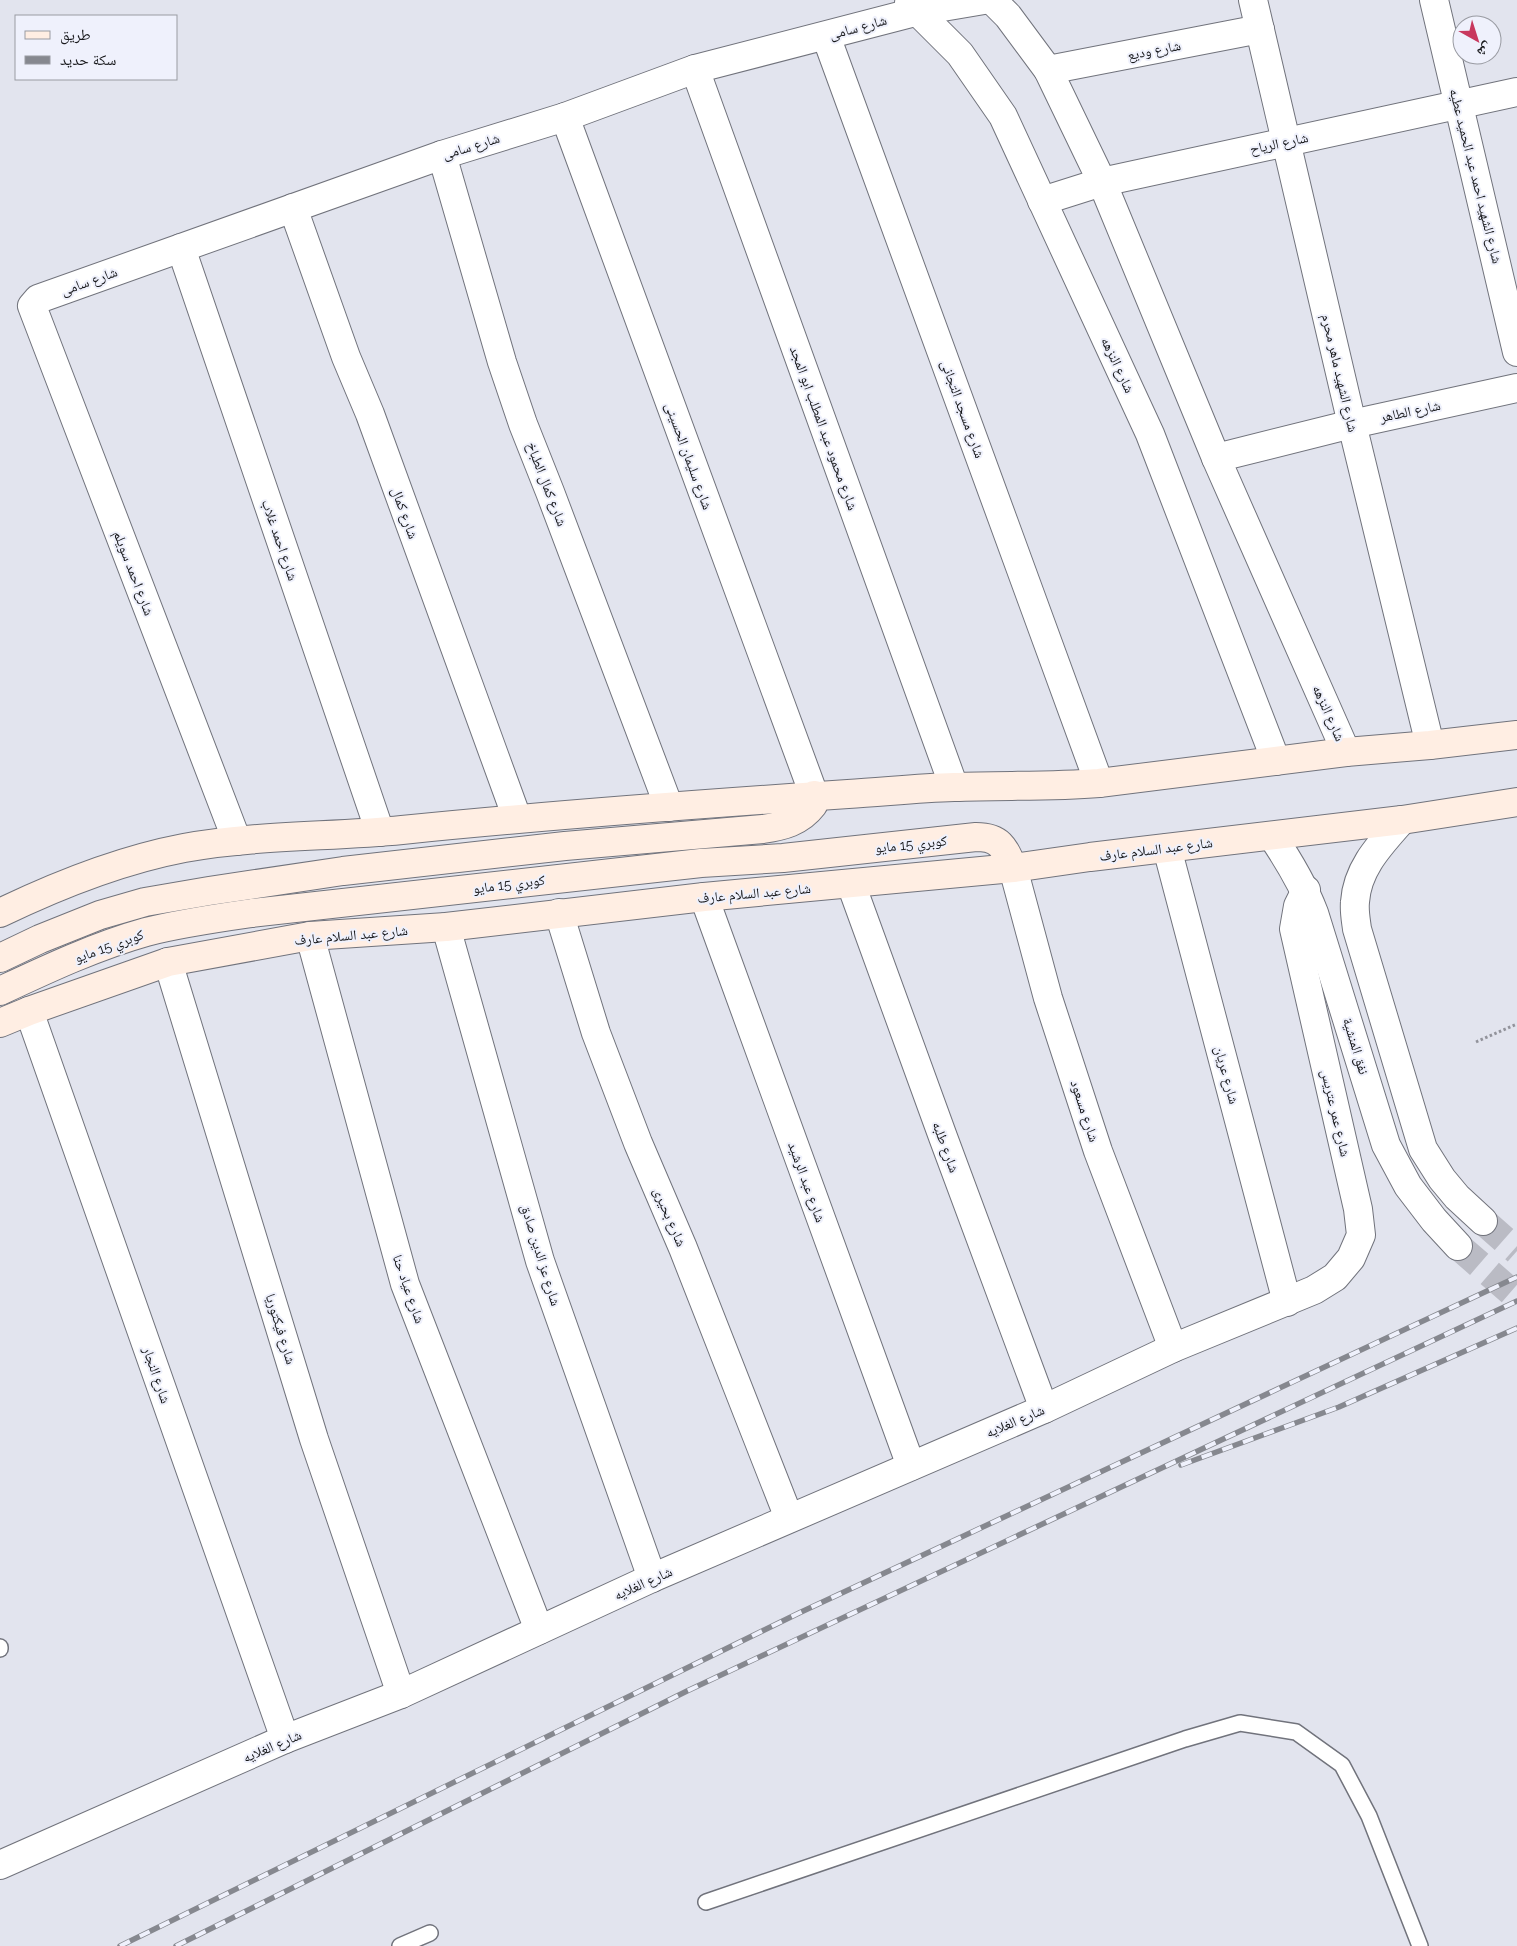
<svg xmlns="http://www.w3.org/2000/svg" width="1517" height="1946" font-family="Raleway,'Noto Naskh Arabic',sans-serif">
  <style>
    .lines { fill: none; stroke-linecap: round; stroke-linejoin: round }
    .minor-tunnel { stroke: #babbc4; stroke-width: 28; stroke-dasharray: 28 14; stroke-linecap: butt }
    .service-casing { stroke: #71737c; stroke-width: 18 }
    .minor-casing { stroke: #71737c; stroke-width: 30 }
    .secondary-casing { stroke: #71737c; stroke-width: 30 }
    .path { stroke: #92939b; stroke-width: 3; stroke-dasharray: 2.5 2.5; stroke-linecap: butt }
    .service { stroke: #fff; stroke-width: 15 }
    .minor { stroke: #fff; stroke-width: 28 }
    .secondary { stroke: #ffeee3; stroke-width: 28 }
    .rail-casing { stroke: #86888f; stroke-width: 5.5 }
    .rail { stroke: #eff1fc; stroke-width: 4; stroke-dasharray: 11; stroke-linecap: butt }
    .labels { text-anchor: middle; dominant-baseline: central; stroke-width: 4; stroke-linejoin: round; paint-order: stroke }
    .street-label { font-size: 14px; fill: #18191c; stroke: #eff1fc }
  </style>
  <rect width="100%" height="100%" fill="#e2e4ee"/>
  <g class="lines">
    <g class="minor-tunnel">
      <polyline points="1483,1221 1517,1251"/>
      <polyline points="1458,1246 1517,1297"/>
    </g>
    <g class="service-casing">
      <g id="service">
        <polyline points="0,1647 0,1649"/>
        <polyline points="706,1902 1185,1739 1240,1723 1296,1732 1342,1765 1369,1816 1420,1946"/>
        <polyline points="400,1946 430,1933"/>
      </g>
    </g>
    <g class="minor-casing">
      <g id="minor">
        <polyline points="992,0 1008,16 1048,70 1102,182 1216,458 1346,752"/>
        <polyline points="1253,0 1352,424 1430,745"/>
        <polyline points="1434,0 1517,352"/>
        <polyline points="909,3 960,54 1003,116 1150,434 1276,761"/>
        <polyline points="826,36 1099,783"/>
        <polyline points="695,69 954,787"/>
        <polyline points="1048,70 1260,29"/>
        <polyline points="565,117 814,795"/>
        <polyline points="442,155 502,362 523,424 550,492 669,807"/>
        <polyline points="1042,201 1102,182 1517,92"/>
        <polyline points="293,208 346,357 370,414 517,818"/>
        <polyline points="181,248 380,832"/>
        <polyline points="1216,458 1352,424 1517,388"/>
        <path d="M1402 820C1381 844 1357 868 1355 902 1354 911 1356 921 1357 929L1423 1149 1442 1179 1457 1197 1483 1221"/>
        <path d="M1272 836C1289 861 1303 884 1314 913L1386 1145 1408 1186 1434 1220 1458 1246"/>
        <polyline points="237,841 32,306 38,299 442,155 565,117 695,69 919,11 984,0"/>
        <polyline points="1167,848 1287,1302"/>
        <polyline points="1013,868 1048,998 1098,1151 1173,1348"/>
        <polyline points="851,884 943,1137 1044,1409"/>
        <polyline points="704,897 911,1466"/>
        <polyline points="559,913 596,1033 638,1143 683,1248 789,1518"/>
        <polyline points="446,927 540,1261 652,1578"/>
        <polyline points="310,936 405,1284 539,1630"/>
        <polyline points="168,962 314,1439 401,1694"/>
        <polyline points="29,1011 285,1739"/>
        <polyline points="0,1865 285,1739 401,1694 652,1578 1044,1409 1173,1348 1314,1290 1335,1277 1351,1258 1361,1235 1358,1209 1294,929 1298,906 1306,890"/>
      </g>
    </g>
    <g class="secondary-casing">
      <g id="secondary">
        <path d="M0 913C58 885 121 860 184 848 255 835 330 837 402 830 550 815 699 804 848 794 883 792 918 788 954 787 1002 785 1051 787 1099 783L1346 752 1430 745 1517 735"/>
        <path d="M0 958 40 939 100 915 145 902 209 891 343 871 565 846 763 829C783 826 800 822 813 805L814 795"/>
        <path d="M0 991C47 969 96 946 146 932 181 923 217 918 252 913L701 863 783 858 976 837C1000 837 1004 847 1013 868"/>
        <polyline points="0,1023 29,1011 168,962 310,936 446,927 704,897 1013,868 1090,857 1402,820 1517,802"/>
      </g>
    </g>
    <polyline class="path" points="1476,1042 1517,1024"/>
    <use href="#service" class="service"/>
    <use href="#minor" class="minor"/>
    <use href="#secondary" class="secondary"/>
    <g class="rail-casing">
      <g id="rail">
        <polyline points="1181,1465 1339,1407 1517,1328"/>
        <polyline points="120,1946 799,1613 1517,1277"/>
        <polyline points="176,1946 687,1691 1517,1301"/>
      </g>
    </g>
    <use href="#rail" class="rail"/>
  </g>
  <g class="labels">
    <g class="street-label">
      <text transform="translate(858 27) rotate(-15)">شارع سامى</text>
      <text transform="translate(1154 50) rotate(-11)">شارع وديع</text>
      <text transform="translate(1279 143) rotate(-12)">شارع الرياح</text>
      <text transform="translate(471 146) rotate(-17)">شارع سامى</text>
      <text transform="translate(1476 176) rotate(76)">شارع الشهيد احمد عبد الحميد عطيه</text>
      <text transform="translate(89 281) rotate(-20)">شارع سامى</text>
      <text transform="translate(1118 365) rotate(65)">شارع النزهه</text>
      <text transform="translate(1340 373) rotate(77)">شارع الشهيد ماهر محرم</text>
      <text transform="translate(963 409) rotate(70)">شارع مسجد التجانى</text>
      <text transform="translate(1410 411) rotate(-12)">شارع الطاهر</text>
      <text transform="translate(824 428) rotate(70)">شارع محمود عبد المطلب ابو المجد</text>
      <text transform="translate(689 456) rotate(70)">شارع سليمان الحسينى</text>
      <text transform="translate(547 484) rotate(69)">شارع كمال الطباخ</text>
      <text transform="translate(405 513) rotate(70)">شارع كمال</text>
      <text transform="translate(280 540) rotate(71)">شارع احمد غلاب</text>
      <text transform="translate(134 573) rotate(69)">شارع احمد سويلم</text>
      <text transform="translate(1329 713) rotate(66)">شارع النزهه</text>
      <text transform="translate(911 844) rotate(-6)">كوبري 15 مايو</text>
      <text transform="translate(1156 849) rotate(-7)">شارع عبد السلام عارف</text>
      <text transform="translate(509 884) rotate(-7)">كوبري 15 مايو</text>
      <text transform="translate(754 893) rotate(-5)">شارع عبد السلام عارف</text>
      <text transform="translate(351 935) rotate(-5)">شارع عبد السلام عارف</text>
      <text transform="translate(109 946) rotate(-20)">كوبري 15 مايو</text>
      <text transform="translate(1356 1046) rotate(73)">نفق المنشية</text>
      <text transform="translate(1227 1075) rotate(75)">شارع عريان</text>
      <text transform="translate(1085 1111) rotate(72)">شارع مسعود</text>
      <text transform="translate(1336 1113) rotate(77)">شارع عمر عتريس</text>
      <text transform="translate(946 1147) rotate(70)">شارع طلبه</text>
      <text transform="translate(807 1182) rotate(70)">شارع عبد الرشيد</text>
      <text transform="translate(670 1217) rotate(67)">شارع بحيرى</text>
      <text transform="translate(541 1255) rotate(73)">شارع عز الدين صادق</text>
      <text transform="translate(409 1289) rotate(71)">شارع عياد حنا</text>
      <text transform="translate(281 1329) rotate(73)">شارع فيكتوريا</text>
      <text transform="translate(157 1375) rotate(71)">شارع النجار</text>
      <text transform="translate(1015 1421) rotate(-23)">شارع الغلايه</text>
      <text transform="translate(643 1583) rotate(-24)">شارع الغلايه</text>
      <text transform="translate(272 1746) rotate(-23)">شارع الغلايه</text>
    </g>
  </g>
  <rect x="15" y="15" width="162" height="65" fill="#eff1fc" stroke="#999ba2"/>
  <rect x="25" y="31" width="25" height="8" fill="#ffeee3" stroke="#999ba2"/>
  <text x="60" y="40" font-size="15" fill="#18191c">طريق</text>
  <rect x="25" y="56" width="25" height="8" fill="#86888f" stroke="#999ba2"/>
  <text x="60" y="65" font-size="15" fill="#18191c">سكة حديد</text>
  <g transform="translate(1477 40) rotate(141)"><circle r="24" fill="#eff1fc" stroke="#999ba2"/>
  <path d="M0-4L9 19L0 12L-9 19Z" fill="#c8385d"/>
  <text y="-8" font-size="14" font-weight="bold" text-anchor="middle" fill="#18191c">ش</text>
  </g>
</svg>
